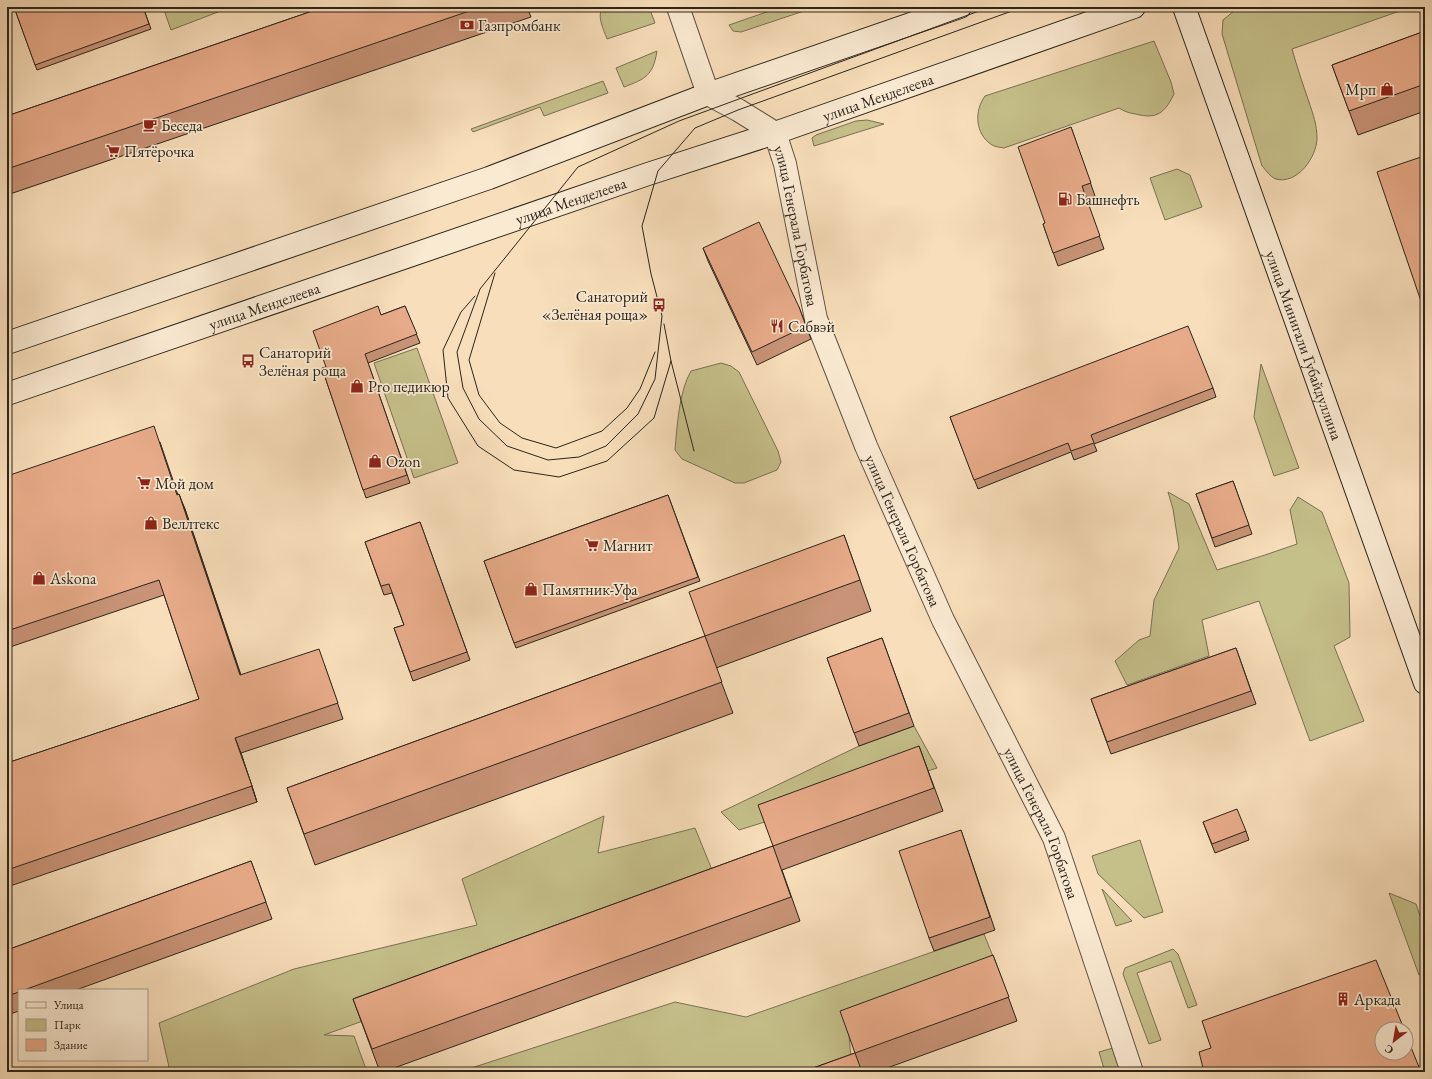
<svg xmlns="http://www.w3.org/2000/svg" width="1432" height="1079" font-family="'EB Garamond',serif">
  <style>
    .green { fill: #c5bf8a; stroke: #787252 }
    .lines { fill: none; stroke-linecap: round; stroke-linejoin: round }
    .street-casing { stroke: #5f5343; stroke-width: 24 }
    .secondary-casing { stroke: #2c251b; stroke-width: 24 }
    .street { stroke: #faead2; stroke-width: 22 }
    .secondary { stroke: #faead2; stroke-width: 22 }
    .tram { stroke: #2c251b; stroke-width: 1 }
    .wall { fill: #c89376; stroke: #2c251b }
    .shaded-wall { fill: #a27860; stroke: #2c251b }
    .building { fill: #e8ab89; stroke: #2c251b }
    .labels { text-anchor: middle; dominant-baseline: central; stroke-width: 3.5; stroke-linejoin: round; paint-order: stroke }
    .poi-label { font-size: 16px; fill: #2c251b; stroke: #faead2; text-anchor: start }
    .street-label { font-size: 16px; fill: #2c251b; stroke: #faead2 }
  </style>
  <rect width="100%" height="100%" fill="#f8deba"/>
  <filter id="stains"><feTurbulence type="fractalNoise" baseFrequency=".005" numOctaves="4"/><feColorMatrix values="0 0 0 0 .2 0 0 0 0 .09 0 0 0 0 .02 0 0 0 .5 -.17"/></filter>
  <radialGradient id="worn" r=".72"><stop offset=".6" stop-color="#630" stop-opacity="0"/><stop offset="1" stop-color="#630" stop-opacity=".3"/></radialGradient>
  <g class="green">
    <polygon points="163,7 231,7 171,30"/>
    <path d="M603 7H649L655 23 607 39C604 30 596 16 603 7Z"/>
    <polygon points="781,7 816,7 741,32 733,31 729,25"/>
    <path d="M1248 7H1411L1292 49C1297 67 1303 85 1309 102 1313 114 1317 125 1317 138 1317 157 1297 185 1276 179 1270 177 1266 170 1262 166L1222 34 1223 20 1234 11Z"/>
    <path d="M1154 41 1171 82 1174 94C1166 110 1159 119 1140 115 1131 113 1127 113 1119 108L1004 148C1000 147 995 147 992 145 975 134 974 111 985 96Z"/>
    <path d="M657 51C653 76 645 79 624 87L616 68Z"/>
    <polygon points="603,81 608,93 544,116 540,107 473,132 471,129"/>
    <polygon points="867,120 884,124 814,146 812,138 816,135 856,121"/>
    <polygon points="1177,169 1190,175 1202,207 1165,220 1150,178"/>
    <polygon points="417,348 458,463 414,478 374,363"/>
    <path d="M721 363 731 366 739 372 778 451 781 462 777 470 744 483H735L682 459 675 450C677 427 679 391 691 371Z"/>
    <polygon points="1261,364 1299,468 1274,476 1254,417"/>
    <polygon points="1168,492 1189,504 1217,570 1265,555 1297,544 1290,510 1298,497 1322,512 1349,583 1350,637 1334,646 1364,721 1310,741 1259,601 1202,620 1209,656 1127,685 1115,661 1139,640 1150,636 1154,600 1179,548 1173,509"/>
    <polygon points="914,726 937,768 739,830 721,812 859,746"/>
    <polygon points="604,816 598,853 695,828 721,892 324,1035 354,1036 367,1072 157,1072 169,1067 159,1023 294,969 477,925 462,879"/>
    <polygon points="1140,840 1163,912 1144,918 1098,874 1092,856"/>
    <polygon points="1102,889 1132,921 1116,926"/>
    <polygon points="1389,893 1416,904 1425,930 1425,973 1419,975"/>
    <polygon points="984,934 1002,979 849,1034 852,1072 459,1072 675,1002 746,1017"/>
    <polygon points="1173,949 1178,954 1197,1005 1188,1008 1171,961 1137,973 1161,1040 1149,1044 1123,974 1125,968"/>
    <polygon points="1113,1048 1120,1072 1105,1072 1099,1052"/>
  </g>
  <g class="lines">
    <g class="street-casing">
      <g id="street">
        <path id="s1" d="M678 7 708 94 738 110 775 133 785 164 816 319 866 446 943 620 1054 838 1132 1072"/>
      </g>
    </g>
    <g class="secondary-casing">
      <g id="secondary">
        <path id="s2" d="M1184 7 1425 683"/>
        <polyline points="7,343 489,178 708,94 960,7"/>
        <path id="s3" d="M7 394 648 174 775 133 1134 7"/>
      </g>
    </g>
    <use href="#street" class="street"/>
    <use href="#secondary" class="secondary"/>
    <g class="tram">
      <polyline points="990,7 679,121 578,167 480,289 457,352 463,388 479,419 507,446 548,460 579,457 606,446 638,414 655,379 662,316 651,274 642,226 658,171 695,128 738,110 1023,7"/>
      <polyline points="495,273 469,360 479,395 500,423 522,438 556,448 602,431 627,408 640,389 655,352"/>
      <polyline points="475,296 461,312 443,350 448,398 478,446 514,470 559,477 607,461 654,418 671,361 664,324"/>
      <polyline points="671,361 694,451"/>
    </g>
  </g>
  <g class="wall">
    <polygon points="14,7 143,7 151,29 37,70"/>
    <polygon points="324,7 527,7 531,17 7,195 7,116"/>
    <polygon points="1425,31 1425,111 1358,135 1332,65"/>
    <polygon points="1071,127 1095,196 1086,199 1104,249 1058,266 1043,224 1045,223"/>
    <polygon points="703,248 799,307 811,339 757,365 708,261"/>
    <polygon points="405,306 420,343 368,363 410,483 366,498 322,368 326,367 381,315"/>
    <polygon points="1213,388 1216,397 1094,444 1097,451 1074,460 1071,452 978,489 950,417"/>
    <polygon points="160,442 178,495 185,509 241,675 324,664 343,719 241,753 257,802 7,887 7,763 199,699 164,595 7,648 7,476"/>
    <polygon points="1233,481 1252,534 1215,547 1196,494"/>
    <polygon points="668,495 700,581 516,648 484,561"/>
    <polygon points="420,522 470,660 413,681 394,628 404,625 392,593 384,595 365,542"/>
    <polygon points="844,535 871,611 716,668 733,713 315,865 287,788 705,636"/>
    <polygon points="882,638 914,726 859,746 827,658"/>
    <polygon points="1236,648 1256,704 1111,754 1091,699"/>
    <polygon points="919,746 943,811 782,870 800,921 383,1072 380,1072 353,999 773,846"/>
    <polygon points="1203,822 1246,831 1249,840 1215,853"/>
    <polygon points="961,830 995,930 934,951 929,938"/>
    <polygon points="251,861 272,919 76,990 19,990 19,1011 7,1015 7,950"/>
    <polygon points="993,955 1017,1021 876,1072 802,1072 855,1053"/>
  </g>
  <g class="shaded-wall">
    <polygon points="179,494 185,509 246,691 240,675"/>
    <polygon points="235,738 241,753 257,802 252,786"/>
  </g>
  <g class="building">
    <polygon points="14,7 143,7 149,24 35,65"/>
    <polygon points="324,7 481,7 7,169 7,116"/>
    <polygon points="1425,31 1425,84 1349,111 1332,65"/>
    <polygon points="1071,127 1091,183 1082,186 1100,236 1053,253 1043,224 1045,223 1018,147"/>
    <polygon points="1421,157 1425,168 1425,313 1377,172"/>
    <polygon points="759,222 799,307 806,326 752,352 703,248"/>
    <polygon points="378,306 381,315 405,306 417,334 365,354 407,475 363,490 322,368 326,367 313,331"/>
    <polygon points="1188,326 1213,388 1091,435 1094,443 1071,451 1068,443 974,480 950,417"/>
    <polygon points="154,426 177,495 179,494 240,675 319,649 338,703 235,738 252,786 7,870 7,763 199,699 159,580 7,631 7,476"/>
    <polygon points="1233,481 1249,525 1212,538 1196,494"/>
    <polygon points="668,495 698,577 514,643 484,561"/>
    <polygon points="420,522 467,652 410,672 394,628 404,625 389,584 381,586 365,542"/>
    <polygon points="844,535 860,580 705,636 689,592"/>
    <polygon points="705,636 722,682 304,834 287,788"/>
    <polygon points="882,638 909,713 854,733 827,658"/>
    <polygon points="1236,648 1251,691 1107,742 1091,699"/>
    <polygon points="919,746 934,788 773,846 758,805"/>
    <polygon points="1237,809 1246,831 1212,844 1203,822"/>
    <polygon points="961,830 990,917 929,938 899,851"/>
    <polygon points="773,846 791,897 372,1049 353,999"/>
    <polygon points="251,861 266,902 24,990 19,990 19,992 7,996 7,950"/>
    <polygon points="993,955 1009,997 855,1053 862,1072 802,1072 855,1053 840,1011"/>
    <polygon points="1376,960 1404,1029 1382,1029 1382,1053 1406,1053 1406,1035 1421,1072 1204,1072 1199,1052 1211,1048 1202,1021"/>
  </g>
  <defs>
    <g id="bank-bare" transform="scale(1.08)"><path d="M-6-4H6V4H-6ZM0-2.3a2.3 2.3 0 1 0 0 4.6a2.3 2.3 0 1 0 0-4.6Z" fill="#8f2418" stroke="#faead2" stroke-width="2.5" paint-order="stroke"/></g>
    <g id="shop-bare" transform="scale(1.08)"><path d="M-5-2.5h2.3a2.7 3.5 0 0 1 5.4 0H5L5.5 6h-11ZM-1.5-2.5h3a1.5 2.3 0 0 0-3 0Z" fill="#8f2418" stroke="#faead2" stroke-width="2.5" paint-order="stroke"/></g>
    <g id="cafe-bare" transform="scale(1.08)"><path d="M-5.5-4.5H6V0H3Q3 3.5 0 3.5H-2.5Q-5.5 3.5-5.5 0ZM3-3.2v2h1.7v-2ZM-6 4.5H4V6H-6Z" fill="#8f2418" stroke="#faead2" stroke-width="2.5" paint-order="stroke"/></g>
    <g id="supermarket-bare" transform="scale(1.08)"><path d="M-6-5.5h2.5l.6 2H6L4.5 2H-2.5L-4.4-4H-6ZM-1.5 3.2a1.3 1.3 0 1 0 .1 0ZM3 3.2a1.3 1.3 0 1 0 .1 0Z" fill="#8f2418" stroke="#faead2" stroke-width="2.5" paint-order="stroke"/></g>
    <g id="fuel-bare" transform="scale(1.08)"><path d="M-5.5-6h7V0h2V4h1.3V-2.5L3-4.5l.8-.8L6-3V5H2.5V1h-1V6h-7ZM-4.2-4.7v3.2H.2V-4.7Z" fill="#8f2418" stroke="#faead2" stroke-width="2.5" paint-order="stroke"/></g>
    <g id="bus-bare" transform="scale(1.08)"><path d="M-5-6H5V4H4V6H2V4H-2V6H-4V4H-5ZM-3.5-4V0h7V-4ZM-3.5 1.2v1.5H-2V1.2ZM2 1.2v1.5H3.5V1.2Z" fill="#8f2418" stroke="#faead2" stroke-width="2.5" paint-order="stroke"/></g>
    <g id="restaurant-bare" transform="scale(1.08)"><path d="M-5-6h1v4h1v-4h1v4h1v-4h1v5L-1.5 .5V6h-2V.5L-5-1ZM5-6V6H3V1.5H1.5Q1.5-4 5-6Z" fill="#8f2418" stroke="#faead2" stroke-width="2.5" paint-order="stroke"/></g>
    <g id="building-bare" transform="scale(1.08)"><path d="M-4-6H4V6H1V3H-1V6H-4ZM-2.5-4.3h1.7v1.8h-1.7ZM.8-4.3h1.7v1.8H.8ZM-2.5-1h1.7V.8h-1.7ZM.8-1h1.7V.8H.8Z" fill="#8f2418" stroke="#faead2" stroke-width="2.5" paint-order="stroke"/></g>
  </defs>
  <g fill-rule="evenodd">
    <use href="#bank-bare" x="467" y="25"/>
    <use href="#shop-bare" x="1387" y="89"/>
    <use href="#cafe-bare" x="150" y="125"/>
    <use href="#supermarket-bare" x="113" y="151"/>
    <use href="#fuel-bare" x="1065" y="199"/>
    <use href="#bus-bare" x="659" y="305"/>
    <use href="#restaurant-bare" x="777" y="326"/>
    <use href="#bus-bare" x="248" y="361"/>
    <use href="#shop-bare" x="357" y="386"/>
    <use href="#shop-bare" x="375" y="461"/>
    <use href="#supermarket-bare" x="144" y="483"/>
    <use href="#shop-bare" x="151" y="523"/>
    <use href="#supermarket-bare" x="592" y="545"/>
    <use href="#shop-bare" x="39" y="578"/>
    <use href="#shop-bare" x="531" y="589"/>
    <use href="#building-bare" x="1343" y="999"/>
  </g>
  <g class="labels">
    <g class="poi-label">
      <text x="478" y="25">Газпромбанк</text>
      <text x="1376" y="89" text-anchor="end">Мрп</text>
      <text x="161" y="125">Беседа</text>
      <text x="124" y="151">Пятёрочка</text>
      <text x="1076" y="199">Башнефть</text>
      <text x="648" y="296" text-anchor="end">Санаторий<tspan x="648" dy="18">«Зелёная роща»</tspan></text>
      <text x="788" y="326">Сабвэй</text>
      <text x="259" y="352">Санаторий<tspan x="259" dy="18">Зелёная роща</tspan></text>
      <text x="368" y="386">Pro педикюр</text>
      <text x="386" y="461">Ozon</text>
      <text x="155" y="483">Мой дом</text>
      <text x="162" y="523">Веллтекс</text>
      <text x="603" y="545">Магнит</text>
      <text x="50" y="578">Askona</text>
      <text x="542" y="589">Памятник-Уфа</text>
      <text x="1354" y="999">Аркада</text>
    </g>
    <g class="street-label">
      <text stroke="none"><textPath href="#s3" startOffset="920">улица Менделеева</textPath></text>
      <text stroke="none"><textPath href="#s3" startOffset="596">улица Менделеева</textPath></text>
      <text stroke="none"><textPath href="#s1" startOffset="265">улица Генерала Горбатова</textPath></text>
      <text stroke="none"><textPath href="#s3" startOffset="272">улица Менделеева</textPath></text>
      <text stroke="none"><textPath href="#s2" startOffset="359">улица Минигали Губайдуллина</textPath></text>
      <text stroke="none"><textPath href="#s1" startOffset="589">улица Генерала Горбатова</textPath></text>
      <text stroke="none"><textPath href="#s1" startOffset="913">улица Генерала Горбатова</textPath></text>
    </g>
  </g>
  <rect width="1432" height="1079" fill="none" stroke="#f8deba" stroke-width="24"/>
  <rect x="8" y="8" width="1416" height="1063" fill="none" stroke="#2c251b" stroke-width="2"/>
  <rect x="12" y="12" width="1408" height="1055" fill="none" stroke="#2c251b"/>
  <rect x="18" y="989" width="130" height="72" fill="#faead2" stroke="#a89b89"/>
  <rect x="26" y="1002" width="20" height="6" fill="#faead2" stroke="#a89b89"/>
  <text x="54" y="1009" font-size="12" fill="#2c251b">Улица</text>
  <rect x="26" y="1019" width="20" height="12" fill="#c5bf8a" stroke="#a89b89"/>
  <text x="54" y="1029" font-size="12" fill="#2c251b">Парк</text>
  <rect x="26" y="1039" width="20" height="12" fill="#e8ab89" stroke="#a89b89"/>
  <text x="54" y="1049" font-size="12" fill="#2c251b">Здание</text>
  <g transform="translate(1394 1041) rotate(211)"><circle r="19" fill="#faead2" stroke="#a89b89"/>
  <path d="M0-3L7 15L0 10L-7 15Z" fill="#8f2418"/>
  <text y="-6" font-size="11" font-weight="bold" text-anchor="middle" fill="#2c251b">С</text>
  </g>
  <rect width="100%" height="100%" filter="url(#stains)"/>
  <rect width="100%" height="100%" fill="url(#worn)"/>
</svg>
